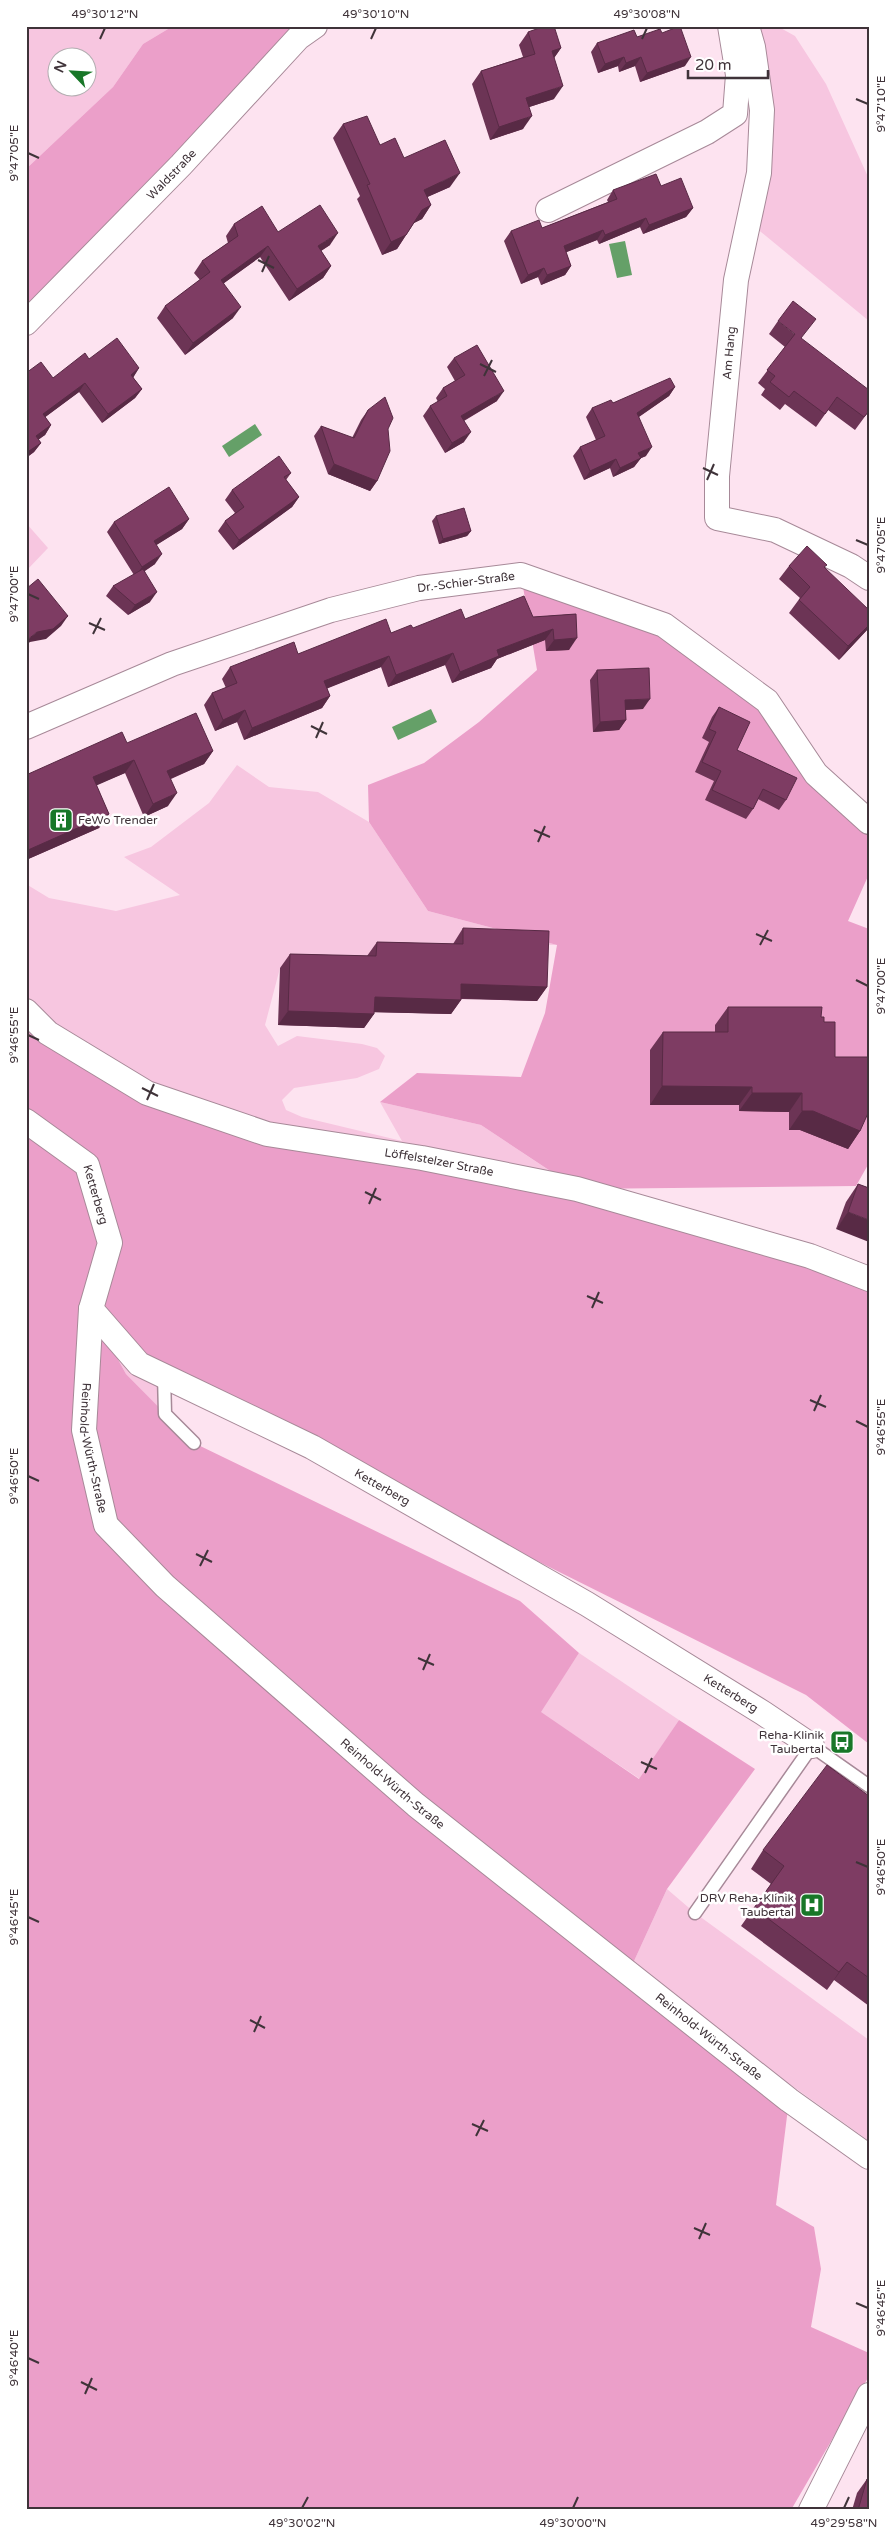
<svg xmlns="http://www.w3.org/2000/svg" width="895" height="2536" font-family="'Varela Round',sans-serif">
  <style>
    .green { fill: #f7c6e0; fill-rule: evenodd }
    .forest { fill: #eb9fc9 }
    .water { fill: #65a068 }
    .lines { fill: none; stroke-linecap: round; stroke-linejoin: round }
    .service-casing { stroke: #a78998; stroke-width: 15 }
    .minor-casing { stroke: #a78998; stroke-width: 26 }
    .service { stroke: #fff; stroke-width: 12 }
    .minor { stroke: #fff; stroke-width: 24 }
    .wall { fill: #6c3455 }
    .shaded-wall { fill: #582a45 }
    .building { fill: #7e3c63; stroke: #582a45 }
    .ticks { fill: none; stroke: #3f3339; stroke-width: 2 }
    .labels { text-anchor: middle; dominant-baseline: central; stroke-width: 5; stroke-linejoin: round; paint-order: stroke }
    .street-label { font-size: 12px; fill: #3f3339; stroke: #fff }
    .poi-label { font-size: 12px; fill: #3f3339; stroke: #fff; text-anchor: end }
    .neatline { fill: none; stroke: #3f3339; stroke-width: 2 }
    .ticks-label { font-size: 12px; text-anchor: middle; fill: #3f3339 }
  </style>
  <rect width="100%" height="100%" fill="#fde3f0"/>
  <g class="green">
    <path d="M26 26H173L143 44 113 87 26 169ZM58 58H88V88H58Z"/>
    <polygon points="747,26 777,26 795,36 826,84 869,179 869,321 749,222 759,173"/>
    <polygon points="26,523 48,548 26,571"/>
    <polygon points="237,765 269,787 318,792 369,822 428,911 557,945 453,943 453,958 367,956 280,968 265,1025 278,1046 297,1036 362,1044 377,1048 385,1056 379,1069 357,1078 294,1088 282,1100 286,1110 302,1117 402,1141 380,1102 481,1125 577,1189 267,1134 147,1093 26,1011 26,884 49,898 116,911 180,895 124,857 151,847 209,803"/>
    <polygon points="91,1309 164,1375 165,1414 126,1374"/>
    <polygon points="579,1653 679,1720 640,1779 540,1712"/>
    <polygon points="667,1889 695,1913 869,2040 869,2141 791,2085 789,2100 629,1972"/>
  </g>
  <g class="forest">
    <polygon points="173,26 289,26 298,38 26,323 26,169 113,87 143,44"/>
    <polygon points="521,575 664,625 767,701 869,822 869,874 848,921 869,929 869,1163 856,1186 580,1189 869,1279 869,1744 806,1695 164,1375 92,1312 126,1374 194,1443 520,1601 579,1653 541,1712 639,1779 679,1720 755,1769 667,1889 629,1972 789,2100 776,2205 814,2227 821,2269 811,2327 869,2353 869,2376 791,2510 26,2510 26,1011 147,1093 267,1134 576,1188 481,1125 380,1102 417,1073 521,1077 545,1013 557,945 428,911 369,822 368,785 424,763 479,722 537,670"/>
  </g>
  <g class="water">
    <polygon points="625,241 632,275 617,278 609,244"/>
    <polygon points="255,424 262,435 229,457 222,446"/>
    <polygon points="431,709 437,722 398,740 392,727"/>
  </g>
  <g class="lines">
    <g class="service-casing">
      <g id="service">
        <polyline points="164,1375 165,1414 194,1443"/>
        <polyline points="695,1913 812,1746 869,1786"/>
      </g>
    </g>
    <g class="minor-casing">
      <g id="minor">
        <polyline points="747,26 753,47 762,110 759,173 736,280 717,476 717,518 775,530 851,566 869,578"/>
        <polyline points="548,210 707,132 735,114 738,75 730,26"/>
        <path id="s1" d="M26 323 181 165 298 38 315 26"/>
        <path id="s2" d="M26 727 172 664 331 610 419 588 521 575 664 625 767 701 816 774 869 822"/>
        <path id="s3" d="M26 1011 48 1033 147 1093 267 1134 422 1158 577 1189 810 1256 869 1279"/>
        <path id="s4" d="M26 1121 87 1165 110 1243 91 1309 139 1364 312 1447 587 1604 763 1713 812 1746"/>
        <path id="s5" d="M91 1309 84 1430 106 1525 165 1586 416 1805 789 2100 869 2157"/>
        <polyline points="811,2510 869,2395"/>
      </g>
    </g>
    <use href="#service" class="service"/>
    <use href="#minor" class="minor"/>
  </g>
  <g class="wall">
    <polygon points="528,32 561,48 554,58 554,99 529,107 523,129 490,140 472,84 481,71 523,57 519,45"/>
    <polygon points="662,33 685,66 640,82 635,66 619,72 618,66 598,73 591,52 597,43"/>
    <polygon points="343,124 404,158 450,187 427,197 431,205 422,219 414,223 397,249 382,255 357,199 360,196 333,138"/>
    <polygon points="661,186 693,208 686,217 643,234 640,227 599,244 597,240 566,252 571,266 565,275 541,285 538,277 521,284 504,241 511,231 542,228 608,202 607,200 613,190"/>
    <polygon points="234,224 278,232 330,245 321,251 331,266 323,278 289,301 260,257 224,283 233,318 185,355 157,318 165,306 200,280 194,273 202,261 228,243 226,236"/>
    <polygon points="778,321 801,339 869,411 855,430 828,410 816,427 785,404 780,410 761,395 765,389 758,383 785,347 769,334"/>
    <polygon points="454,358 497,401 464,421 464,442 445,453 423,416 430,406 438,402 436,398 443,388 455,381 447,367"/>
    <polygon points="89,359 139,368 133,377 142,389 135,398 102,423 79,392 45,417 51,425 45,435 38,439 41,443 34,452 26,458 26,373 53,378"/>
    <polygon points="675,387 669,396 639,417 646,456 641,458 634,467 613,477 610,468 584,480 573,456 580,447 596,440 586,417 592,408"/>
    <polygon points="368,410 388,429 377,481 370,491 328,474 314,436 321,426 352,438 361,420"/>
    <polygon points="291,473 286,480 299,497 292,507 233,550 218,531 225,521 235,513 225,500 232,490"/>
    <polygon points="436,516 471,531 467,536 439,544 432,521"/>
    <polygon points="189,519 182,529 156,545 155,564 145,571 150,602 128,615 106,596 113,586 134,575 107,532 114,522"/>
    <polygon points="789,566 825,567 867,630 839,660 789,613 800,598 779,579"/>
    <polygon points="576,614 569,650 546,651 545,640 497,659 491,668 452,683 445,665 388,687 381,667 327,688 330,696 322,708 244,740 237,722 215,731 204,705 212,693 226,688 222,679 230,667 298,654 413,628 533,617"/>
    <polygon points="597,670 643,709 626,710 626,720 619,730 593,732 590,680"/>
    <polygon points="719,707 737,750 786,800 779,810 758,799 753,809 746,819 705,800 714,781 695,772 709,742 702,738 712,717"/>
    <polygon points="127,743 213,751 204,764 171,779 168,806 144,817 125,773 96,785 109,814 99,828 26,860 26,775"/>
    <polygon points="463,928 547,987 537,1001 461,999 461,1000 451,1014 374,1012 374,1014 364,1028 278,1025 280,968 290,954 367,956 377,942 453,944"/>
    <polygon points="728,1007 821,1017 824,1022 835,1057 860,1131 848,1149 800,1130 789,1130 789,1112 739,1111 739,1105 650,1105 650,1050 663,1032 715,1032 715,1025"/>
    <polygon points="858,1184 869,1188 836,1229 846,1202"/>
    <polygon points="869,1796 869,2006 834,1980 827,1990 741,1926 771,1884 751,1869 763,1850"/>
    <polygon points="867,2479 869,2510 852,2510 857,2493"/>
  </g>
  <g class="shaded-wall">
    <polygon points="561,48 552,61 552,51"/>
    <polygon points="624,57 618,66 598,73 605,64"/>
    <polygon points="641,57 635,66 619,72 626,63"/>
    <polygon points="691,57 685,66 640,82 647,73"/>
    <polygon points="563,86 554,99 517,111 526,98"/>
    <polygon points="532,116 523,129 490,140 499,127"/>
    <polygon points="460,173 450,187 414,203 424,190"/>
    <polygon points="431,205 422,219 412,224 422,210"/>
    <polygon points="693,208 686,217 643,234 649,225"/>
    <polygon points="646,218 640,227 599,244 605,235"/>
    <polygon points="603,230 597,240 557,256 564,246"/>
    <polygon points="338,233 330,245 310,258 318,246"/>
    <polygon points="406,235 397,249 382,255 391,242"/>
    <polygon points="268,246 260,257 213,291 221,280"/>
    <polygon points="331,266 323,278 289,301 297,289"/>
    <polygon points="571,266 565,275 541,285 547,275"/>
    <polygon points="544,268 538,277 521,284 528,275"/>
    <polygon points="241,307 233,318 185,355 193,343"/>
    <polygon points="139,368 133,378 131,375"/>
    <polygon points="85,383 79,392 36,424 43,414"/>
    <polygon points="675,387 669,396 631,422 637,413"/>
    <polygon points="142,389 135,398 102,423 108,414"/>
    <polygon points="504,391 497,401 454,426 461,416"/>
    <polygon points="51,425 45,435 30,446 36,436"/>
    <polygon points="471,432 464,442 445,453 452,443"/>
    <polygon points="41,443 34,452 26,458 26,453"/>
    <polygon points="652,447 646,456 632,462 638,453"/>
    <polygon points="641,458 634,467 613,477 620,468"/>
    <polygon points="616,459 610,468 584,480 590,471"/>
    <polygon points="334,464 377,481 370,491 328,474"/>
    <polygon points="299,497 292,507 233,550 239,540"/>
    <polygon points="189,519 182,529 147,551 154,541"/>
    <polygon points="471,531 467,536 439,544 443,539"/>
    <polygon points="162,554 155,564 135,577 142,567"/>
    <polygon points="157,592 150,602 128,615 135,605"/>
    <polygon points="68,616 61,626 46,639 30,642 26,645 26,641 37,632"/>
    <polygon points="869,625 869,627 867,630 839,660 848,646"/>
    <polygon points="553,629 545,640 497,659 491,668 452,683 460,672 497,650"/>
    <polygon points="577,638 569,650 546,651 554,640"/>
    <polygon points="453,653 445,665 388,687 396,675"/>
    <polygon points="389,656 381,667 316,693 324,681"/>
    <polygon points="330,696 322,708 244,740 252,728"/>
    <polygon points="650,699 643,709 618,710 625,700"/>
    <polygon points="245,710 237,722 215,731 223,720"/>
    <polygon points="626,720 619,730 593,732 600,722"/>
    <polygon points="213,751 204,764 158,784 167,771"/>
    <polygon points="134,760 125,773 84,791 93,777"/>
    <polygon points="177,793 168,806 144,817 153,804"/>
    <polygon points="109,814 99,828 26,860 26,852 28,850"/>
    <polygon points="461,984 547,987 537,1001 451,998"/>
    <polygon points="375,997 461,1000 451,1014 365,1012"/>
    <polygon points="288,1011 374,1014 364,1028 278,1025"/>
    <polygon points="662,1086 752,1087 739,1105 650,1105"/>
    <polygon points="752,1093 802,1093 789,1112 739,1111"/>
    <polygon points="802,1111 813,1111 860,1131 848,1149 800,1130 789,1130"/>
    <polygon points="848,1212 869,1220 869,1242 836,1229"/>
    <polygon points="847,1962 834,1980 827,1990 839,1972"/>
  </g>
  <g class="building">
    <polygon points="545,26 554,26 561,48 552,51 563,86 526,98 532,116 499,127 481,71 535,54 528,32"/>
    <polygon points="680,26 691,57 647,73 641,57 626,63 624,57 605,64 597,43 634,30 637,37 660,29 662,33"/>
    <polygon points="367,116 380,145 395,138 404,158 445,140 460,173 424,190 431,205 422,210 406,235 391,242 367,185 370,184 343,124"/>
    <polygon points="656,174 661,186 681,178 693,208 649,225 646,218 605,235 603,230 564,246 571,266 547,275 544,268 528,275 511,231 539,220 542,228 617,199 613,190"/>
    <polygon points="320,205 338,233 318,246 331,266 297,289 268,246 221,280 241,307 193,343 165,306 210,272 202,261 238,236 234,224 262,206 278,232"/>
    <polygon points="793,301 816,319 801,338 869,390 869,411 864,417 837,397 825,414 794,391 789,397 770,382 775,376 767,370 795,334 778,321"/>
    <polygon points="117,338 139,368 131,375 142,389 108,414 85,383 43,414 51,425 36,436 41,443 26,453 26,373 41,362 53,378 85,353 89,359"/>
    <polygon points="477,345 504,391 461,416 471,432 452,443 430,406 447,396 443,388 465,375 454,358"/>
    <polygon points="670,378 675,387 637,413 652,447 638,453 641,458 620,468 616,459 590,471 580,447 605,436 592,408 611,400 613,403"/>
    <polygon points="385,397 393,418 388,429 390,451 377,481 334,464 321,426 354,438 368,410"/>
    <polygon points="279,456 291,473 284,477 299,497 239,540 225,521 244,507 232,490"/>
    <polygon points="169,487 189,519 154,541 162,554 142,567 114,522"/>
    <polygon points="464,508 471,531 443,539 436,516"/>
    <polygon points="807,546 827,565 824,567 869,610 869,625 848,646 799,600 810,587 789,566"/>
    <polygon points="143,569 157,592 135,605 113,586"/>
    <polygon points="38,579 68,616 53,629 37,632 26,641 26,589"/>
    <polygon points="524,596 533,617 576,614 577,638 554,640 553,629 497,650 499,656 460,672 453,653 396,675 389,656 324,681 330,696 252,728 245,710 223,720 212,693 237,683 230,667 294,642 298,654 386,619 391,633 411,625 413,628 461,609 465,619"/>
    <polygon points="649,668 650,699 625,700 626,720 600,722 597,670"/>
    <polygon points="719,707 750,722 737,750 797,778 786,800 763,789 753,809 712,790 721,771 702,762 716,732 709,729"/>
    <polygon points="196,713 213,751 167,771 177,793 153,804 134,760 93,777 109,814 28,850 26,846 26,799 27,799 26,796 26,775 122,732 127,743"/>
    <polygon points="463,928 549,931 547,987 461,984 461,1000 375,997 374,1014 288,1011 290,954 376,956 377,942 463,944"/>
    <polygon points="728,1007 822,1007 821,1017 824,1017 824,1022 835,1022 835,1057 869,1057 869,1111 860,1131 813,1111 802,1111 802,1093 752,1093 752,1087 662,1086 663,1032 728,1032"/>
    <polygon points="858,1184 869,1188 869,1220 848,1212"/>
    <polygon points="827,1765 869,1796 869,1978 847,1962 839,1972 754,1908 784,1866 763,1850"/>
    <polygon points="867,2479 869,2479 869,2510 858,2510"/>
  </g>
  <path class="ticks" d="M100 39 105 28M371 39 376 28M642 39 647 28M856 99 868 104M28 153 39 158M258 260 274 268M262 272 269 256M480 364 496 372M484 376 492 360M703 468 718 475M707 480 714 464M856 540 868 545M28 594 39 599M89 623 105 630M93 634 101 618M311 726 327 734M316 738 323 722M534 830 550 837M538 842 545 826M756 934 772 941M760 945 768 930M856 980 868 986M28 1035 39 1040M142 1088 158 1096M147 1100 154 1084M365 1192 381 1200M369 1204 376 1188M587 1296 603 1303M592 1308 599 1292M810 1400 826 1407M814 1411 821 1395M856 1421 868 1427M28 1476 39 1481M196 1554 212 1562M200 1566 208 1550M418 1658 434 1665M423 1670 430 1654M641 1762 657 1769M645 1773 652 1758M856 1862 868 1867M28 1917 39 1922M250 2020 265 2028M254 2032 261 2016M472 2124 488 2131M476 2136 484 2120M694 2228 710 2235M699 2239 706 2223M856 2303 868 2308M28 2358 39 2363M81 2382 97 2390M85 2394 92 2378M302 2508 308 2497M573 2508 578 2497M844 2508 849 2497"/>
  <defs>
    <g id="building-square" transform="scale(1.25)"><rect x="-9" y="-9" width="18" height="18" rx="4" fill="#187728" stroke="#fff"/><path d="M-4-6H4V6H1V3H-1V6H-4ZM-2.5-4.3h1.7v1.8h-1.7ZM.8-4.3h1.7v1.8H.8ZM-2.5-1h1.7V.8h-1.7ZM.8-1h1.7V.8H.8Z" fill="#fff"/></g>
    <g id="bus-square" transform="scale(1.25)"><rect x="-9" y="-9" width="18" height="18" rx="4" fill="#187728" stroke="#fff"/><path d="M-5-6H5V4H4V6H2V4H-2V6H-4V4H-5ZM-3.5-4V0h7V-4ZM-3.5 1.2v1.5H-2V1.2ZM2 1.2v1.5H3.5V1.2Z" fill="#fff"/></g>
    <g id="hospital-square" transform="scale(1.25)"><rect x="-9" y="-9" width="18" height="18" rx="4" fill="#187728" stroke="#fff"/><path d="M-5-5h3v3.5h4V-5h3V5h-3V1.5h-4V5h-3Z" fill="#fff"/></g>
  </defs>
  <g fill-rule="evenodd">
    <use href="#building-square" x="61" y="820"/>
    <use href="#bus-square" x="842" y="1742"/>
    <use href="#hospital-square" x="812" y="1905"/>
  </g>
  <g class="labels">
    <g class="street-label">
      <text stroke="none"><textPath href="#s1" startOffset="208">Waldstraße</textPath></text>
      <text transform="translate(729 353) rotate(-85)">Am Hang</text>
      <text stroke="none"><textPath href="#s2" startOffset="465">Dr.-Schier-Straße</textPath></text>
      <text stroke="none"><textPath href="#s3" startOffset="448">Löffelstelzer Straße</textPath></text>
      <text stroke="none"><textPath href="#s4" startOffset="106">Ketterberg</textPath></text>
      <text stroke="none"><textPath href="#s5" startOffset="140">Reinhold-Würth-Straße</textPath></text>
      <text stroke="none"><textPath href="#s4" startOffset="571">Ketterberg</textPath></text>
      <text stroke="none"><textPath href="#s4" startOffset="976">Ketterberg</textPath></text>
      <text stroke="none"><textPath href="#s5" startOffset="605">Reinhold-Würth-Straße</textPath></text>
      <text stroke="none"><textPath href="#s5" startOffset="1010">Reinhold-Würth-Straße</textPath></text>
    </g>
    <g class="poi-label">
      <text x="78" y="820" text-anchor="start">FeWo Trender</text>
      <text x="824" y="1735">Reha-Klinik<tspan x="824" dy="14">Taubertal</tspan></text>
      <text x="794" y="1898">DRV Reha-Klinik<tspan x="794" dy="14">Taubertal</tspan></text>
    </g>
  </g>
  <rect width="895" height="2536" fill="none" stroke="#ffffff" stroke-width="55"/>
  <g transform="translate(72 72) rotate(295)"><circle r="24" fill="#ffffff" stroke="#b2adb0"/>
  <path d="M0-4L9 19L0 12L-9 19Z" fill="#187728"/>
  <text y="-8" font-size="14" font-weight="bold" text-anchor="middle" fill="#3f3339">N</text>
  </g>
  <path d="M688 70v8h80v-8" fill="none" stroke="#3f3339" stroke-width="2.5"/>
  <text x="695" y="70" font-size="15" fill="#3f3339" stroke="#ffffff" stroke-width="4" paint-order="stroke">20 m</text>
  <rect x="28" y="28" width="840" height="2480" class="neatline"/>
  <g class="ticks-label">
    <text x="105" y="18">49°30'12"N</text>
    <text x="376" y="18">49°30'10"N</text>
    <text x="647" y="18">49°30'08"N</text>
    <text transform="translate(881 104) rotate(-90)" y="4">9°47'10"E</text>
    <text transform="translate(14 153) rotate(-90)" y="4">9°47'05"E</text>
    <text transform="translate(881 545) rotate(-90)" y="4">9°47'05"E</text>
    <text transform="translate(14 594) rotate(-90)" y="4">9°47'00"E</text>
    <text transform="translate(881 986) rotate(-90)" y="4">9°47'00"E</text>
    <text transform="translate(14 1035) rotate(-90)" y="4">9°46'55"E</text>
    <text transform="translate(881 1427) rotate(-90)" y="4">9°46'55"E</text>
    <text transform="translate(14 1476) rotate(-90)" y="4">9°46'50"E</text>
    <text transform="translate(881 1867) rotate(-90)" y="4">9°46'50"E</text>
    <text transform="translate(14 1917) rotate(-90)" y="4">9°46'45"E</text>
    <text transform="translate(881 2308) rotate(-90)" y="4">9°46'45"E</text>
    <text transform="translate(14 2358) rotate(-90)" y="4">9°46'40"E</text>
    <text x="302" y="2527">49°30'02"N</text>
    <text x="573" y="2527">49°30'00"N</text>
    <text x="844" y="2527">49°29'58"N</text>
  </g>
</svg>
